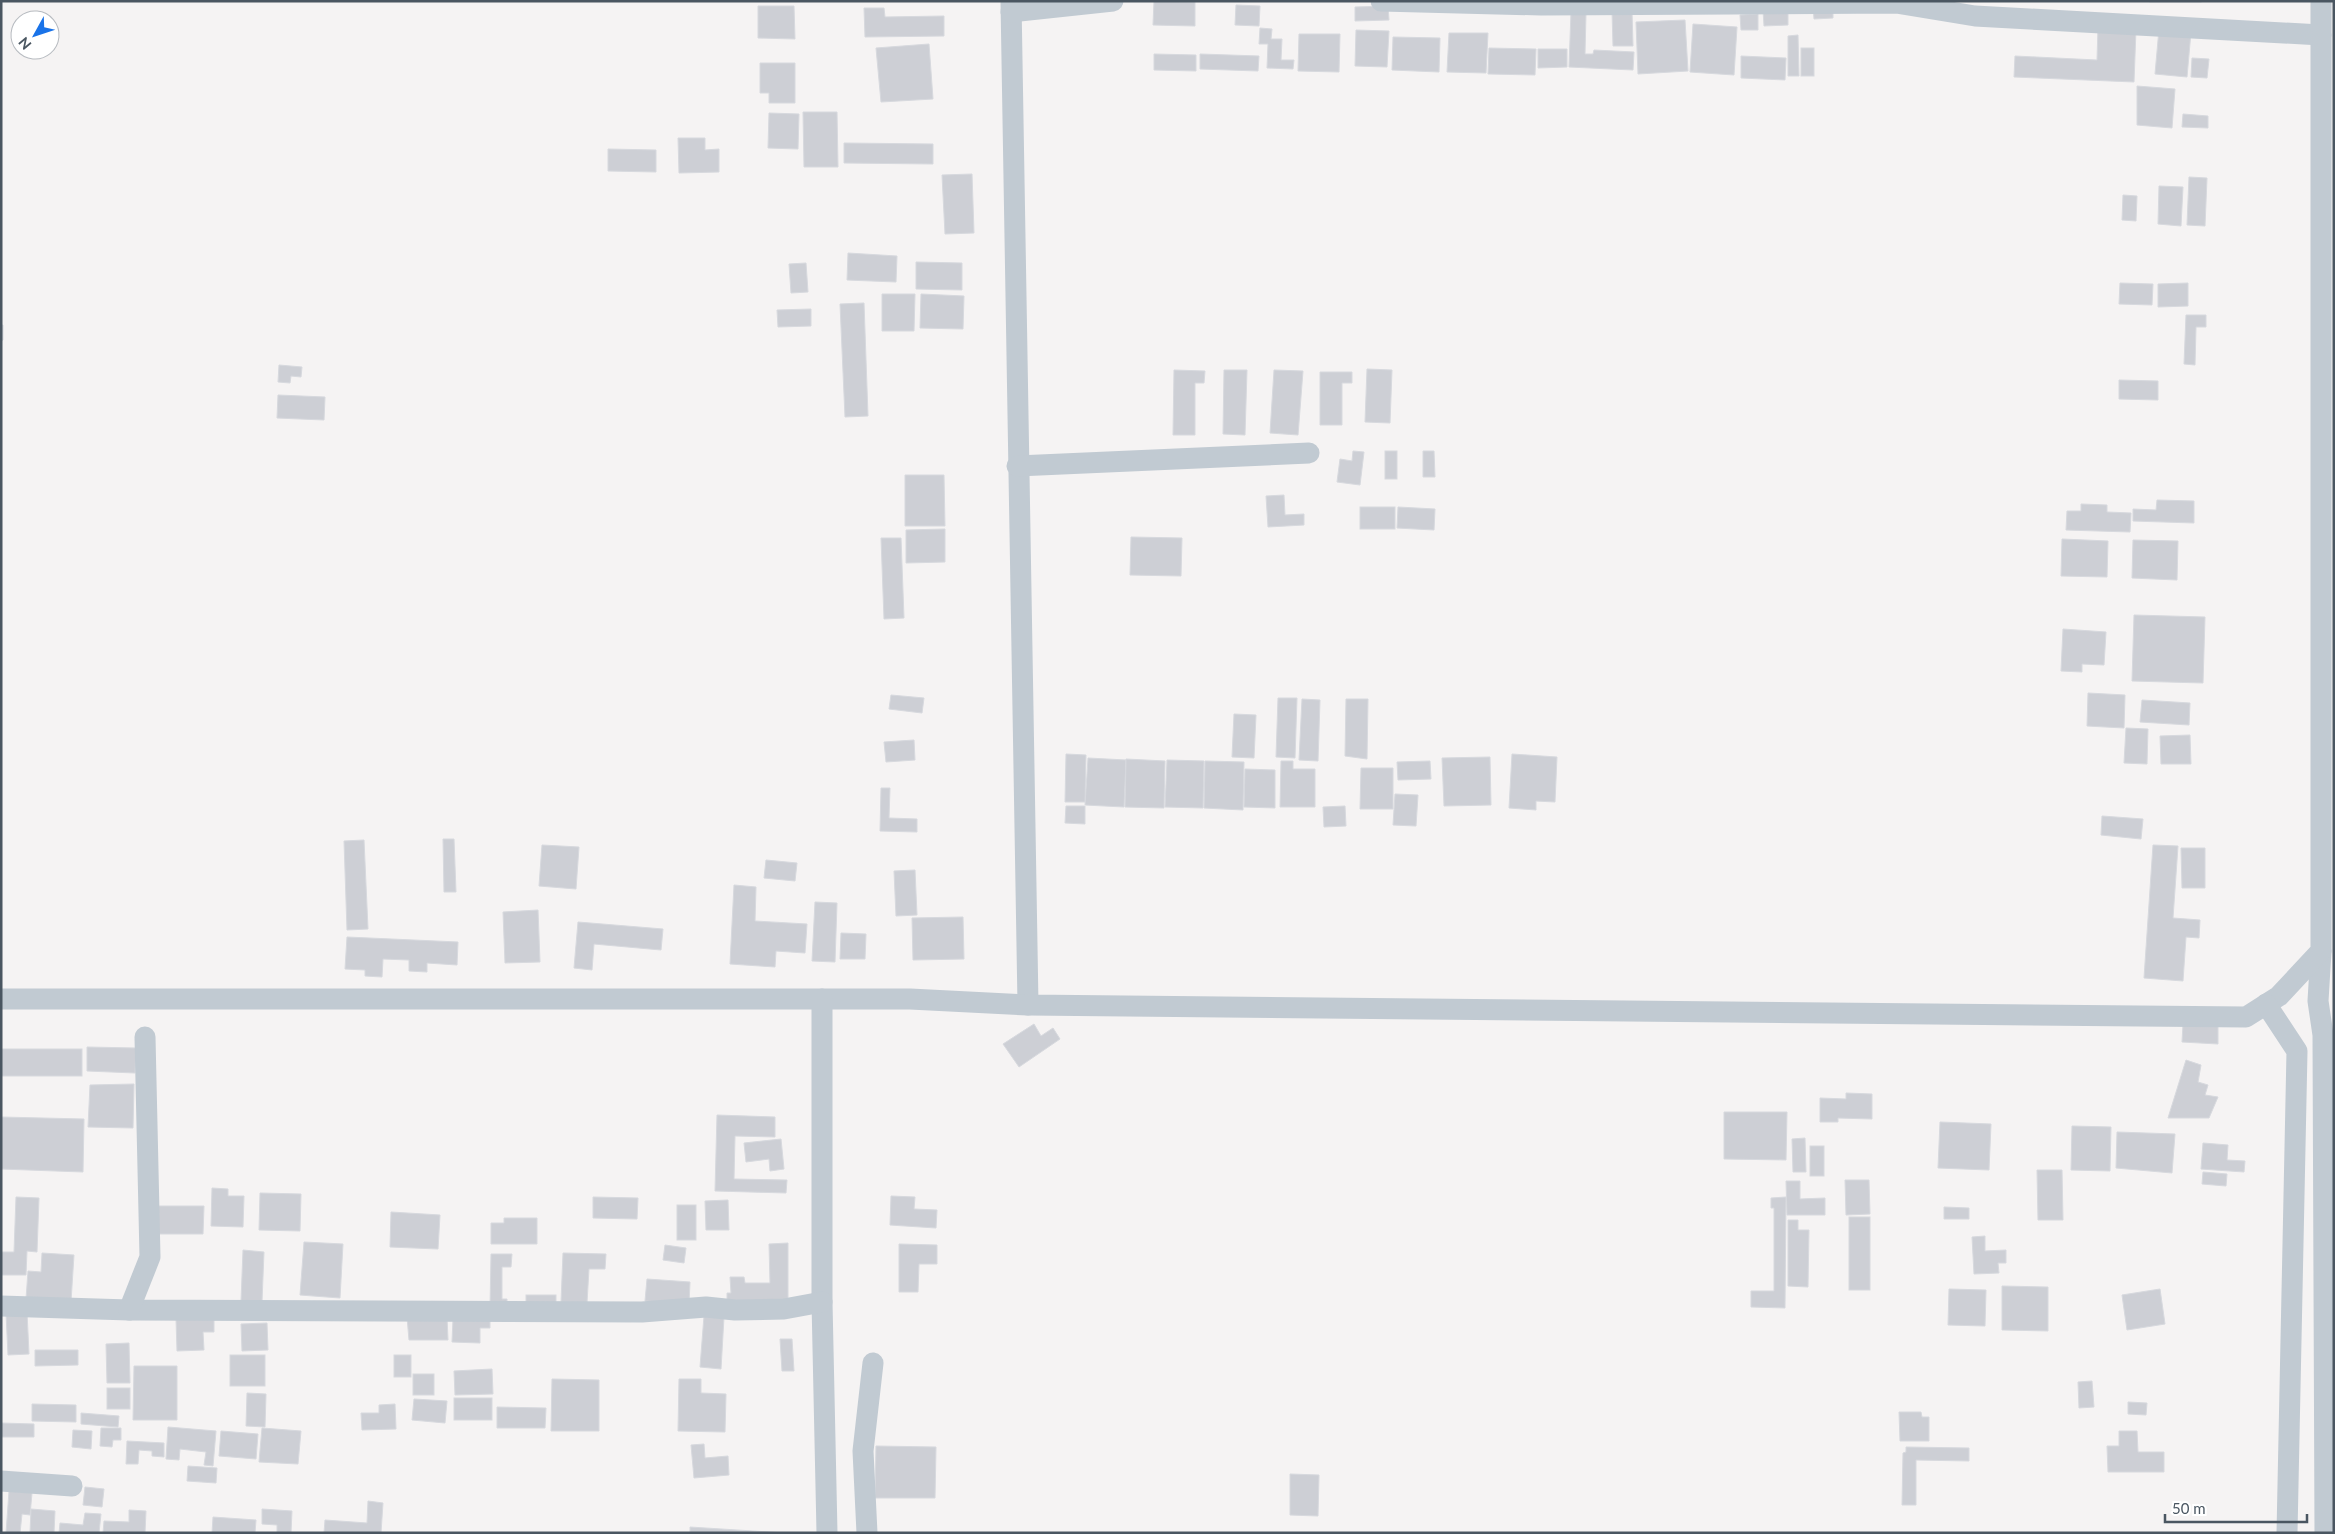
<svg xmlns="http://www.w3.org/2000/svg" width="2335" height="1534" font-family="Lato,sans-serif">
  <style>
    .building { fill: #cdcfd5; stroke: #d7d9de }
    .lines { fill: none; stroke-linecap: round; stroke-linejoin: round }
    .minor { stroke: #c1cad2; stroke-width: 21 }
  </style>
  <rect width="100%" height="100%" fill="#f5f3f3"/>
  <g class="building">
    <polygon points="1154,1 1195,2 1195,26 1153,25"/>
    <rect x="2150" y="1" width="51" height="1"/>
    <polygon points="1236,5 1260,6 1259,26 1235,25"/>
    <polygon points="758,6 794,6 795,39 758,38"/>
    <polygon points="1388,6 1389,20 1355,21 1355,7"/>
    <polygon points="1833,6 1833,18 1814,19 1813,7"/>
    <polygon points="864,8 884,8 885,17 944,16 944,36 865,37"/>
    <polygon points="1763,10 1788,10 1788,25 1764,26"/>
    <polygon points="1612,11 1632,11 1633,46 1613,46"/>
    <polygon points="1571,12 1586,13 1585,54 1593,54 1594,50 1634,52 1633,70 1569,67"/>
    <polygon points="1758,14 1758,30 1741,30 1740,15"/>
    <polygon points="1685,20 1688,71 1638,74 1636,22"/>
    <polygon points="1693,24 1737,27 1734,75 1690,72"/>
    <polygon points="2098,27 2136,29 2134,82 2014,77 2015,56 2097,60"/>
    <polygon points="1260,28 1272,29 1271,39 1282,39 1281,60 1294,60 1293,69 1267,68 1268,44 1259,44"/>
    <polygon points="2159,29 2191,32 2187,77 2155,74"/>
    <polygon points="1356,30 1389,31 1387,67 1355,66"/>
    <polygon points="1449,33 1488,33 1486,73 1447,72"/>
    <polygon points="1299,34 1340,34 1339,72 1298,71"/>
    <polygon points="1798,35 1799,76 1788,76 1788,36"/>
    <polygon points="1393,37 1440,38 1439,72 1392,70"/>
    <polygon points="929,44 933,99 881,102 876,48"/>
    <polygon points="1489,48 1536,49 1535,75 1488,74"/>
    <rect x="1801" y="48" width="13" height="28"/>
    <polygon points="1538,49 1567,49 1567,67 1538,68"/>
    <polygon points="1154,54 1196,55 1196,71 1154,70"/>
    <polygon points="1200,54 1259,56 1258,71 1200,69"/>
    <polygon points="1741,56 1786,58 1785,80 1741,78"/>
    <polygon points="2192,58 2209,59 2207,78 2191,77"/>
    <polygon points="760,63 795,63 795,103 769,103 769,93 760,93"/>
    <polygon points="2137,86 2175,89 2172,128 2137,125"/>
    <polygon points="803,112 837,112 838,167 804,167"/>
    <polygon points="769,113 799,114 798,149 768,148"/>
    <polygon points="2183,114 2208,116 2208,128 2182,127"/>
    <polygon points="678,138 705,138 705,150 719,149 719,172 679,173"/>
    <polygon points="844,143 933,144 933,164 844,163"/>
    <polygon points="608,149 656,150 656,172 608,171"/>
    <polygon points="972,174 974,233 945,234 942,175"/>
    <polygon points="2189,177 2207,178 2205,226 2187,225"/>
    <polygon points="2159,186 2183,187 2181,226 2158,224"/>
    <polygon points="2123,195 2137,196 2136,221 2122,220"/>
    <polygon points="848,253 897,256 896,282 847,280"/>
    <polygon points="916,262 962,263 962,290 916,289"/>
    <polygon points="806,263 808,292 791,293 789,264"/>
    <polygon points="2120,283 2153,284 2152,305 2119,304"/>
    <polygon points="2188,283 2188,306 2158,307 2158,284"/>
    <polygon points="882,294 915,294 914,331 882,331"/>
    <polygon points="921,294 964,296 963,329 920,328"/>
    <polygon points="864,303 868,416 845,417 840,304"/>
    <polygon points="811,309 811,326 778,327 777,310"/>
    <polygon points="2186,315 2206,315 2206,327 2196,327 2195,365 2184,364"/>
    <polygon points="1,325 3,325 3,340 1,341"/>
    <polygon points="279,365 302,367 301,377 291,376 290,383 278,382"/>
    <polygon points="1367,369 1392,370 1390,423 1365,422"/>
    <polygon points="1174,370 1205,371 1204,383 1195,383 1195,435 1173,435"/>
    <polygon points="1224,370 1247,370 1245,435 1223,434"/>
    <polygon points="1274,370 1303,371 1298,435 1270,433"/>
    <polygon points="1320,372 1352,372 1352,383 1342,383 1342,425 1320,425"/>
    <polygon points="2119,380 2158,381 2158,400 2119,399"/>
    <polygon points="278,395 325,397 324,420 277,418"/>
    <polygon points="1353,451 1364,452 1360,485 1337,482 1340,459 1352,461"/>
    <rect x="1385" y="451" width="12" height="28"/>
    <polygon points="1423,451 1434,451 1435,477 1423,477"/>
    <polygon points="905,475 944,475 945,526 905,526"/>
    <polygon points="1284,495 1285,515 1304,514 1304,525 1268,527 1266,496"/>
    <polygon points="2157,500 2194,501 2194,523 2133,521 2133,509 2156,510"/>
    <polygon points="2081,504 2107,505 2107,512 2131,513 2130,532 2066,530 2067,511 2081,511"/>
    <rect x="1360" y="507" width="35" height="22"/>
    <polygon points="1398,507 1435,509 1434,530 1397,528"/>
    <polygon points="945,529 945,562 906,563 906,530"/>
    <polygon points="1131,537 1182,538 1181,576 1130,575"/>
    <polygon points="881,538 901,538 904,618 884,619"/>
    <polygon points="2062,539 2108,541 2107,577 2061,576"/>
    <polygon points="2133,540 2178,541 2177,580 2132,578"/>
    <polygon points="2134,615 2205,617 2203,683 2132,681"/>
    <polygon points="2063,629 2106,632 2104,665 2082,664 2082,672 2061,671"/>
    <polygon points="2088,693 2125,695 2124,728 2087,726"/>
    <polygon points="891,695 924,698 922,713 889,709"/>
    <polygon points="1278,698 1297,698 1295,758 1276,757"/>
    <polygon points="1302,699 1320,700 1318,761 1299,760"/>
    <polygon points="1346,699 1368,699 1367,759 1345,756"/>
    <polygon points="2142,700 2190,703 2189,725 2140,722"/>
    <polygon points="1234,714 1256,715 1254,758 1232,757"/>
    <polygon points="2126,728 2148,729 2147,764 2124,763"/>
    <polygon points="2190,735 2191,764 2161,764 2160,736"/>
    <polygon points="914,740 915,760 886,762 884,742"/>
    <polygon points="1066,754 1086,755 1085,802 1065,802"/>
    <polygon points="1512,754 1557,757 1555,802 1536,801 1536,810 1509,808"/>
    <polygon points="1490,757 1491,805 1444,806 1442,758"/>
    <polygon points="1088,758 1126,760 1124,807 1085,805"/>
    <polygon points="1126,759 1165,761 1164,808 1125,807"/>
    <polygon points="1167,760 1204,761 1203,808 1165,807"/>
    <polygon points="1205,761 1244,762 1243,810 1204,808"/>
    <polygon points="1281,761 1293,761 1293,769 1315,769 1315,807 1280,807"/>
    <polygon points="1430,761 1431,779 1398,780 1397,762"/>
    <polygon points="1361,768 1393,768 1393,809 1360,809"/>
    <polygon points="1245,769 1275,770 1275,808 1244,807"/>
    <polygon points="881,788 890,788 889,818 917,819 917,832 880,831"/>
    <polygon points="1395,794 1418,795 1416,826 1393,825"/>
    <polygon points="1066,806 1085,806 1085,824 1065,823"/>
    <polygon points="1345,806 1346,826 1324,827 1323,807"/>
    <polygon points="2102,816 2143,819 2141,839 2101,835"/>
    <polygon points="443,839 454,839 456,892 444,892"/>
    <polygon points="364,840 368,929 347,930 344,841"/>
    <polygon points="542,845 579,847 576,889 539,886"/>
    <polygon points="2153,845 2178,846 2173,918 2200,920 2199,938 2186,937 2183,981 2144,978"/>
    <polygon points="2181,848 2205,848 2205,888 2182,888"/>
    <polygon points="766,860 797,863 795,881 764,878"/>
    <polygon points="915,870 917,915 896,916 894,871"/>
    <polygon points="734,885 756,887 755,921 807,924 805,953 776,951 775,967 730,964"/>
    <polygon points="815,902 837,903 835,962 812,961"/>
    <polygon points="538,910 540,962 505,963 503,912"/>
    <polygon points="963,917 964,959 913,960 912,918"/>
    <polygon points="578,922 663,929 661,950 594,944 592,970 574,968"/>
    <polygon points="841,933 866,934 865,959 840,959"/>
    <polygon points="347,937 458,942 457,965 427,963 427,972 409,971 409,960 383,959 382,977 365,976 365,970 345,969"/>
    <polygon points="1034,1024 1041,1036 1053,1028 1060,1039 1019,1067 1003,1044"/>
    <polygon points="2183,1024 2218,1025 2218,1044 2182,1042"/>
    <polygon points="87,1047 136,1048 135,1073 87,1071"/>
    <rect x="1" y="1049" width="81" height="27"/>
    <polygon points="2186,1060 2201,1065 2198,1082 2208,1085 2205,1095 2218,1097 2209,1118 2168,1118"/>
    <polygon points="134,1084 133,1128 88,1127 90,1085"/>
    <polygon points="1846,1093 1872,1094 1872,1119 1838,1118 1838,1122 1820,1122 1820,1098 1846,1099"/>
    <polygon points="1724,1112 1787,1112 1786,1160 1724,1159"/>
    <polygon points="717,1115 775,1117 775,1137 735,1136 734,1179 787,1180 786,1193 715,1191"/>
    <polygon points="1,1117 84,1119 83,1172 1,1169"/>
    <polygon points="1940,1122 1991,1124 1989,1170 1938,1168"/>
    <polygon points="2072,1126 2111,1127 2110,1171 2071,1170"/>
    <polygon points="2117,1132 2175,1134 2172,1173 2116,1168"/>
    <polygon points="1805,1138 1806,1172 1793,1172 1792,1139"/>
    <polygon points="781,1139 784,1169 770,1171 769,1159 746,1162 744,1143"/>
    <polygon points="2203,1143 2228,1145 2227,1160 2245,1161 2244,1172 2201,1169"/>
    <rect x="1810" y="1146" width="14" height="30"/>
    <polygon points="2037,1170 2062,1170 2063,1220 2038,1220"/>
    <polygon points="2203,1172 2227,1174 2226,1186 2202,1184"/>
    <polygon points="1845,1180 1869,1180 1870,1214 1846,1215"/>
    <polygon points="1786,1181 1800,1181 1800,1199 1825,1198 1825,1215 1787,1215"/>
    <polygon points="212,1188 228,1189 228,1196 244,1196 243,1227 211,1226"/>
    <polygon points="260,1193 301,1194 300,1231 259,1230"/>
    <polygon points="891,1196 915,1197 914,1209 937,1210 936,1228 890,1225"/>
    <polygon points="16,1197 39,1198 37,1252 27,1251 26,1275 1,1275 1,1252 14,1252"/>
    <polygon points="593,1197 638,1198 637,1219 593,1218"/>
    <polygon points="1786,1197 1785,1308 1751,1307 1751,1291 1774,1291 1774,1208 1771,1208 1771,1198"/>
    <polygon points="728,1200 729,1230 706,1230 705,1201"/>
    <rect x="677" y="1205" width="19" height="35"/>
    <polygon points="152,1206 204,1206 203,1234 152,1234"/>
    <polygon points="1944,1207 1969,1208 1969,1219 1944,1219"/>
    <polygon points="391,1212 440,1215 438,1249 390,1247"/>
    <rect x="1849" y="1217" width="21" height="73"/>
    <polygon points="504,1218 537,1218 537,1244 491,1244 491,1223 504,1223"/>
    <polygon points="1788,1220 1798,1220 1798,1230 1809,1230 1808,1287 1788,1286"/>
    <polygon points="1985,1236 1985,1251 2006,1250 2006,1263 1998,1263 1999,1273 1974,1274 1972,1237"/>
    <polygon points="304,1242 343,1244 340,1298 300,1295"/>
    <polygon points="788,1243 788,1302 727,1302 727,1293 731,1293 730,1277 744,1277 745,1283 770,1283 769,1244"/>
    <polygon points="899,1244 937,1245 937,1264 919,1264 918,1292 899,1292"/>
    <polygon points="665,1245 686,1248 684,1263 663,1260"/>
    <polygon points="243,1250 264,1252 262,1302 241,1301"/>
    <polygon points="42,1253 74,1255 71,1302 26,1299 28,1271 41,1272"/>
    <polygon points="563,1253 606,1254 605,1269 589,1269 587,1303 561,1302"/>
    <polygon points="491,1254 512,1254 511,1267 502,1267 502,1299 507,1299 507,1309 490,1308"/>
    <polygon points="647,1279 690,1282 689,1304 645,1301"/>
    <polygon points="2002,1286 2048,1287 2048,1331 2002,1330"/>
    <polygon points="1949,1289 1986,1290 1985,1326 1948,1325"/>
    <polygon points="2160,1289 2165,1324 2127,1330 2122,1295"/>
    <rect x="526" y="1295" width="30" height="13"/>
    <polygon points="27,1312 29,1354 8,1355 6,1313"/>
    <polygon points="704,1316 724,1317 721,1369 700,1367"/>
    <polygon points="407,1317 447,1317 448,1340 409,1340"/>
    <polygon points="214,1318 214,1332 203,1332 204,1350 177,1351 176,1319"/>
    <polygon points="453,1319 490,1320 490,1328 480,1328 480,1343 452,1342"/>
    <polygon points="267,1323 268,1350 242,1351 241,1324"/>
    <polygon points="780,1339 792,1339 794,1371 782,1371"/>
    <polygon points="129,1343 130,1383 107,1383 106,1344"/>
    <polygon points="35,1350 78,1350 78,1365 35,1366"/>
    <rect x="230" y="1355" width="35" height="31"/>
    <rect x="394" y="1355" width="17" height="22"/>
    <polygon points="134,1366 177,1366 177,1420 133,1420"/>
    <polygon points="492,1369 493,1394 455,1395 454,1371"/>
    <rect x="413" y="1374" width="21" height="21"/>
    <polygon points="552,1379 599,1380 599,1431 551,1431"/>
    <polygon points="679,1379 701,1379 701,1393 726,1394 725,1432 678,1431"/>
    <polygon points="2092,1381 2094,1407 2079,1408 2078,1382"/>
    <rect x="107" y="1388" width="23" height="21"/>
    <polygon points="247,1393 266,1394 265,1427 246,1426"/>
    <rect x="454" y="1398" width="38" height="22"/>
    <polygon points="414,1399 447,1401 445,1423 412,1420"/>
    <polygon points="2128,1402 2147,1403 2146,1415 2128,1414"/>
    <polygon points="32,1404 76,1405 76,1422 32,1421"/>
    <polygon points="395,1404 396,1429 362,1430 361,1413 379,1413 379,1405"/>
    <polygon points="497,1407 546,1408 545,1428 497,1428"/>
    <polygon points="1899,1412 1921,1412 1922,1417 1929,1417 1929,1441 1900,1441"/>
    <polygon points="81,1413 119,1416 118,1427 81,1424"/>
    <polygon points="1,1423 34,1424 34,1437 1,1437"/>
    <polygon points="168,1427 216,1431 213,1466 204,1465 206,1452 180,1449 179,1460 166,1459"/>
    <polygon points="101,1428 121,1428 121,1440 113,1440 112,1447 100,1446"/>
    <polygon points="262,1428 301,1431 298,1464 259,1462"/>
    <polygon points="73,1430 92,1431 91,1449 72,1447"/>
    <polygon points="221,1431 258,1434 256,1459 219,1456"/>
    <polygon points="2119,1431 2137,1431 2138,1452 2164,1452 2164,1472 2108,1472 2107,1446 2119,1446"/>
    <polygon points="127,1441 164,1443 164,1457 152,1456 152,1451 139,1450 138,1464 126,1464"/>
    <polygon points="704,1444 705,1458 728,1456 729,1475 694,1478 691,1445"/>
    <polygon points="876,1446 936,1447 935,1498 875,1498"/>
    <polygon points="1906,1447 1969,1448 1969,1461 1916,1460 1916,1505 1902,1505 1903,1453 1906,1452"/>
    <polygon points="188,1466 217,1468 216,1483 187,1481"/>
    <polygon points="1290,1474 1319,1475 1318,1516 1290,1515"/>
    <polygon points="85,1487 104,1489 102,1507 83,1505"/>
    <polygon points="9,1491 32,1493 30,1515 22,1514 20,1533 6,1533"/>
    <polygon points="368,1501 383,1503 381,1533 324,1533 325,1520 367,1523"/>
    <polygon points="31,1509 55,1511 54,1533 30,1533"/>
    <polygon points="262,1509 292,1511 291,1533 277,1533 277,1525 262,1524"/>
    <polygon points="129,1510 146,1511 145,1533 103,1533 104,1521 129,1522"/>
    <polygon points="85,1513 101,1514 99,1533 59,1533 60,1523 83,1525"/>
    <polygon points="213,1517 256,1520 255,1533 212,1533"/>
    <polygon points="690,1527 785,1533 690,1533"/>
  </g>
  <g class="lines">
    <g class="minor">
      <polyline points="1011,1 1028,1005"/>
      <polyline points="1381,1 1541,5 1896,3 1975,16 2321,35"/>
      <polyline points="1011,12 1113,1"/>
      <polyline points="1017,466 1309,453"/>
      <polyline points="2321,951 2318,1001 2323,1035 2325,1533"/>
      <polyline points="1,999 910,999 1028,1005 2246,1017 2279,996 2321,951 2321,1"/>
      <polyline points="822,999 822,1302 827,1533"/>
      <polyline points="2266,1004 2297,1051 2287,1533"/>
      <polyline points="1,1306 129,1310 642,1312 706,1307 735,1310 784,1309 822,1302"/>
      <polyline points="129,1310 150,1257 145,1037"/>
      <polyline points="1,1481 72,1486"/>
      <polyline points="867,1533 863,1451 873,1363"/>
    </g>
  </g>
  <rect width="2335" height="1534" fill="none" stroke="#4a5661" stroke-width="5"/>
  <g transform="translate(35 35) rotate(230)"><circle r="24" fill="#ffffff" stroke="#b7bbc0"/>
  <path d="M0-4L9 19L0 12L-9 19Z" fill="#1a73e8"/>
  <text y="-8" font-size="14" font-weight="bold" text-anchor="middle" fill="#4a5661">N</text>
  </g>
  <path d="M2165 1514v8h142v-8" fill="none" stroke="#4a5661" stroke-width="2.5"/>
  <text x="2172" y="1514" font-size="15" fill="#4a5661" stroke="#ffffff" stroke-width="4" paint-order="stroke">50 m</text>
</svg>
